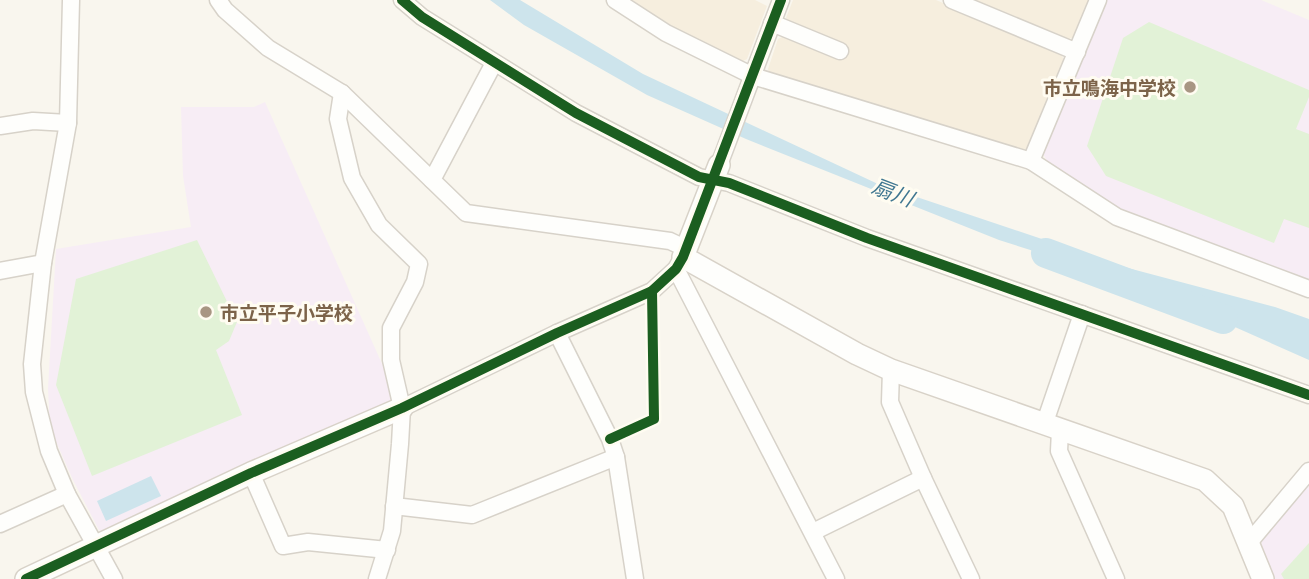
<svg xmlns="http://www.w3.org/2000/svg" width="1309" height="579" font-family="'Golos Text','Noto Sans JP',sans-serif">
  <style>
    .residential { fill: #f6eede }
    .education { fill: #f7edf5 }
    .green { fill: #e2f2d7 }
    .water { fill: #cde4ec }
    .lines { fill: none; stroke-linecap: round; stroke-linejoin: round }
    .river { stroke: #cde4ec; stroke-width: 30 }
    .street-casing { stroke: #d7d2c9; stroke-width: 19 }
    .secondary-casing { stroke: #d8d2c8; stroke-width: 24 }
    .street { stroke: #fefefc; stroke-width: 16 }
    .secondary { stroke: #fefefc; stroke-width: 21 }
    .cycleway-casing { stroke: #fffcf1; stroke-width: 15 }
    .cycleway { stroke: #1b5e20; stroke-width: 10 }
    .poi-dot { fill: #a89683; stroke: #fffcf1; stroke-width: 2.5 }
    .labels { text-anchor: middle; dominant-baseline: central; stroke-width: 6; stroke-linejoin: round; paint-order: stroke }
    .poi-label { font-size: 19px; font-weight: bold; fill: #7c6349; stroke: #fffcf1; text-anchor: end }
    .water-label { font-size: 21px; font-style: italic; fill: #407791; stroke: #fffcf1 }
  </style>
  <rect width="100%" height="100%" fill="#f9f6ee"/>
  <g class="residential">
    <polygon points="628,0 755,0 767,6 747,59 741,62 703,44"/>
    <polygon points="793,0 936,0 1060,52 1064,60 1026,149 1017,152 770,75 768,69 778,39 786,35 843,58 847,47 789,23 786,18"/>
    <polygon points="970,0 1089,0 1074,37 1066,40"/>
  </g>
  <g class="education">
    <polygon points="1107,0 1261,0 1309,20 1309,281 1119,210 1049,164 1043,154"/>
    <polygon points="265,102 387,375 391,402 105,533 99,530 73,480 50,428 48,389 56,249 191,227 183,176 181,107 254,107"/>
    <polygon points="1309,482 1309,579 1275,579 1261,548 1262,538"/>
  </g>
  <g class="green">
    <polygon points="1149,22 1309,90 1309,97 1296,129 1309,134 1309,228 1284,219 1274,243 1106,176 1087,146 1123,38"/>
    <polygon points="197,240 237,322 229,341 216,350 242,415 92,476 56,385 76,279"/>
    <polygon points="1309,543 1309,579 1284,579 1281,574"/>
  </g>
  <g class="water">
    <polygon points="490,0 520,0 643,74 878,184 1128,268 1275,307 1309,319 1309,360 1138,284 999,240 746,139 647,95 524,25"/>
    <polygon points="151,476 161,496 106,521 97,501"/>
  </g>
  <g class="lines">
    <polyline class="river" points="1046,253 1223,319"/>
    <g class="street-casing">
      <g id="street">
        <polyline points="71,0 68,123 43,263 32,364 34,392 49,451 67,494 114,579"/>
        <polyline points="218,0 225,10 268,48 342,93 466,213 670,241 687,249"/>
        <polyline points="402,0 422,17 576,113 699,177 729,183 867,238 1309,395"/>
        <polyline points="615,0 666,33 753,76 1031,161 1117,217 1309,289"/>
        <polyline points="952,0 1077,52"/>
        <polyline points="772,23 840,51"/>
        <polyline points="342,93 338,119 352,178 379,225 419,264 415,282 391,328 391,360 402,408 400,444 392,531 377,579"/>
        <polyline points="0,126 33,121 68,123"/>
        <polyline points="1031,161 1098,0"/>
        <polyline points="719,165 781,0"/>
        <polyline points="432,180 494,63"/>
        <polyline points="676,269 836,579"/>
        <polyline points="0,271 43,263"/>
        <polyline points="557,333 610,439 616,457 635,579"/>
        <polyline points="891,370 890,402 923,478 971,579"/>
        <polyline points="402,408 557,333 652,291 676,269 681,260"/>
        <polyline points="1044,425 1082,314"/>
        <polyline points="1060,431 1059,451 1116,579"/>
        <polyline points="251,473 283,546 308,542 387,550"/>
        <polyline points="394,506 472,515 616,457"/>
        <polyline points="0,524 67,494"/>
        <polyline points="813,532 923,478"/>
        <polyline points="1247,545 1309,471"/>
      </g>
    </g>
    <g class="secondary-casing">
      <g id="secondary">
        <polyline points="719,165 683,257 857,354 891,370 1205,480 1233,506 1263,579"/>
        <polyline points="26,579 251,473 402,408"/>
      </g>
    </g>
    <use href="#street" class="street"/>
    <use href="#secondary" class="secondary"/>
    <g class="cycleway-casing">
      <g id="cycleway">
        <polyline points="402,0 422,17 576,113 699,177 729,183 867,238 1309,395"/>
        <polyline points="610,439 654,419 652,291"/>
        <polyline points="26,579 251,473 402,408 557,333 652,291 676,269 683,257 781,0"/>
      </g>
    </g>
    <use href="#cycleway" class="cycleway"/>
  </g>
  <g class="poi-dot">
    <circle cx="1190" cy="87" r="7"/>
    <circle cx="206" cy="312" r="7"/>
  </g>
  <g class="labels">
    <g class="poi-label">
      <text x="1176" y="87">市立鳴海中学校</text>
      <text x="220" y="312" text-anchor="start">市立平子小学校</text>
    </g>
    <g class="water-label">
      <text transform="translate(893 192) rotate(21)">扇川</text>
    </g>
  </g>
</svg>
